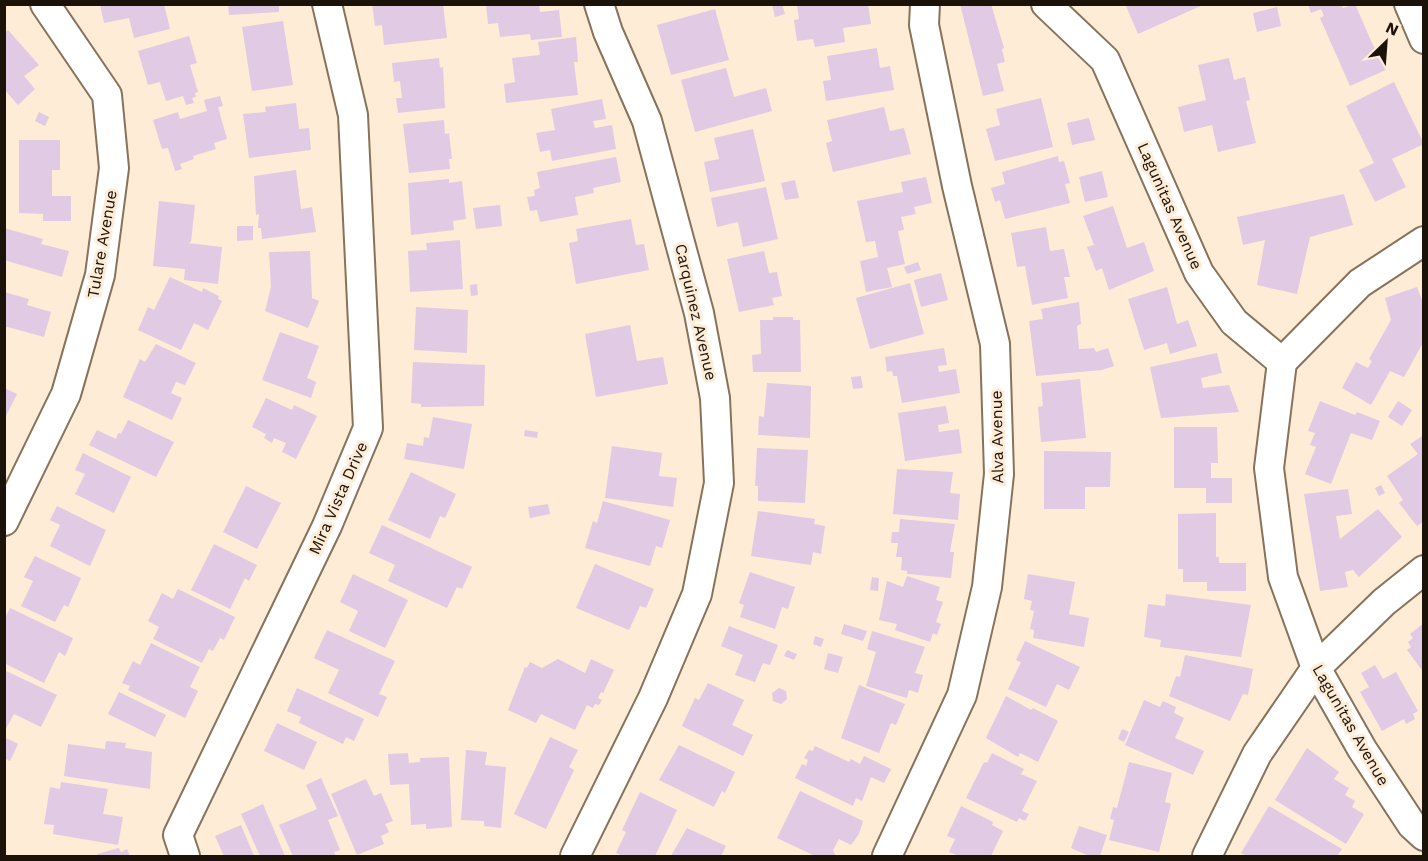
<svg xmlns="http://www.w3.org/2000/svg" width="1428" height="861" font-family="'Work Sans',sans-serif">
  <style>
    .building { fill: #e1cae3 }
    .lines { fill: none; stroke-linecap: round; stroke-linejoin: round }
    .minor-casing { stroke: #87735b; stroke-width: 32 }
    .minor { stroke: #fff; stroke-width: 28 }
    .labels { text-anchor: middle; dominant-baseline: central; stroke-width: 6; stroke-linejoin: round; paint-order: stroke }
    .street-label { font-size: 16px; fill: #1b130a; stroke: #feecd6 }
  </style>
  <rect width="100%" height="100%" fill="#feecd6"/>
  <g class="building">
    <polygon points="100,4 164,4 170,29 134,38 129,18 104,23"/>
    <polygon points="228,4 279,4 279,12 229,15"/>
    <polygon points="372,4 443,4 447,38 384,45 382,25 375,26"/>
    <polygon points="486,4 539,4 540,12 559,10 562,37 531,40 530,34 500,37 498,23 488,24"/>
    <polygon points="772,4 782,4 785,14 775,17"/>
    <polygon points="797,4 868,4 871,24 843,28 845,42 815,47 813,39 797,41 794,20 799,19"/>
    <polygon points="960,4 991,4 1004,48 1002,49 1005,62 997,64 1004,91 983,96"/>
    <polygon points="1130,4 1205,4 1138,34 1126,6"/>
    <polygon points="1308,4 1341,4 1343,8 1355,4 1375,50 1379,48 1388,69 1350,86 1320,18 1324,16 1321,9 1311,13"/>
    <polygon points="1277,7 1281,26 1257,32 1253,13"/>
    <polygon points="715,9 729,60 671,75 657,25"/>
    <polygon points="283,21 293,85 252,91 242,27"/>
    <polygon points="8,30 39,65 24,76 35,89 18,105 4,89 4,33"/>
    <polygon points="189,36 197,63 190,65 198,92 195,93 196,97 192,98 194,103 186,105 183,96 166,101 160,82 148,85 138,51"/>
    <polygon points="576,37 578,62 574,62 578,95 506,103 504,84 515,82 512,58 540,55 538,42"/>
    <polygon points="877,48 880,68 890,66 894,90 826,101 823,81 831,80 827,56"/>
    <polygon points="439,58 440,68 443,67 445,108 398,113 396,98 402,98 400,81 394,82 392,63"/>
    <polygon points="1229,58 1234,80 1245,77 1250,100 1246,101 1256,143 1218,152 1212,125 1184,132 1178,107 1206,100 1198,65"/>
    <polygon points="726,68 734,97 766,88 772,111 695,132 681,80"/>
    <polygon points="1394,82 1424,144 1392,159 1406,187 1375,202 1359,170 1374,163 1346,106"/>
    <polygon points="220,96 223,106 218,107 227,139 214,143 216,149 193,156 194,159 180,164 182,169 175,171 168,148 162,149 153,120 178,112 180,119 207,111 204,100"/>
    <polygon points="1041,98 1053,147 995,161 986,129 1000,125 996,109"/>
    <polygon points="602,99 606,119 593,121 595,128 612,125 616,149 552,161 550,150 540,152 536,133 555,130 551,109"/>
    <polygon points="296,103 299,129 309,128 311,150 249,158 243,114 266,112 265,107"/>
    <polygon points="884,107 890,131 904,128 911,154 833,172 826,143 832,141 827,120"/>
    <polygon points="39,112 49,117 45,126 35,121"/>
    <polygon points="1089,118 1095,140 1072,145 1067,123"/>
    <polygon points="444,120 445,134 449,133 452,159 449,159 450,169 409,173 403,124"/>
    <polygon points="753,129 765,181 710,192 704,162 719,159 714,138"/>
    <polygon points="19,140 60,140 60,170 52,170 52,196 71,196 71,221 43,221 43,214 19,213"/>
    <polygon points="1058,156 1059,162 1064,161 1070,183 1065,184 1070,203 1005,219 1000,200 995,202 991,188 1005,184 1002,172"/>
    <polygon points="616,157 621,182 593,188 594,193 575,197 578,215 540,222 537,210 530,211 527,197 535,196 534,190 540,188 537,172"/>
    <polygon points="296,170 301,209 312,207 316,232 262,239 261,228 258,228 259,214 256,215 254,176"/>
    <polygon points="1102,171 1108,197 1085,202 1079,177"/>
    <polygon points="926,177 932,203 914,207 916,214 901,217 904,230 898,231 905,264 887,268 892,287 866,292 860,261 878,257 875,241 866,242 857,201 903,192 901,182"/>
    <polygon points="449,179 449,183 462,181 466,219 453,221 454,230 411,235 408,183"/>
    <polygon points="795,180 799,198 785,200 781,183"/>
    <polygon points="766,187 778,239 743,247 738,222 717,227 711,198"/>
    <polygon points="1344,194 1353,225 1310,237 1297,294 1257,285 1265,240 1243,245 1237,217"/>
    <polygon points="159,201 195,205 191,242 188,243 222,247 218,284 184,280 185,269 153,266"/>
    <polygon points="500,205 502,226 476,229 473,208"/>
    <polygon points="1113,206 1127,248 1144,242 1154,271 1109,290 1102,268 1096,271 1087,247 1094,245 1083,216"/>
    <polygon points="631,219 636,245 644,244 649,270 576,284 569,243 578,241 576,229"/>
    <polygon points="237,226 253,226 253,240 237,241"/>
    <polygon points="1046,227 1050,251 1064,249 1070,277 1064,277 1068,298 1032,305 1025,266 1017,267 1011,233"/>
    <polygon points="4,228 43,239 41,244 69,251 62,277 4,260"/>
    <polygon points="460,240 463,289 410,292 408,251 427,250 426,243"/>
    <polygon points="310,251 312,298 319,301 308,328 265,311 271,287 269,252"/>
    <polygon points="764,251 769,273 777,272 782,296 772,298 774,305 739,312 727,259"/>
    <polygon points="918,262 921,270 907,274 904,267"/>
    <polygon points="941,273 948,300 921,307 914,280"/>
    <polygon points="170,277 202,292 203,288 219,296 218,299 222,301 208,330 194,323 181,350 138,330 148,307 154,310"/>
    <polygon points="910,283 924,334 870,349 856,298"/>
    <polygon points="477,284 478,295 471,296 470,285"/>
    <polygon points="1167,287 1177,324 1188,320 1197,346 1170,354 1167,343 1144,350 1128,299"/>
    <polygon points="1417,287 1424,306 1424,341 1404,377 1390,371 1371,405 1342,388 1356,362 1368,368 1372,361 1369,359 1391,320 1385,298"/>
    <polygon points="4,292 29,299 27,305 51,312 44,337 4,326"/>
    <polygon points="1079,302 1081,324 1077,326 1079,349 1094,348 1096,352 1108,348 1114,366 1102,370 1036,376 1029,321 1043,319 1041,309"/>
    <polygon points="416,307 468,310 467,353 414,350"/>
    <polygon points="773,317 793,317 793,320 800,320 801,372 753,372 752,355 761,354 760,320 773,320"/>
    <polygon points="630,325 637,361 663,357 668,384 596,397 585,334"/>
    <polygon points="280,332 319,346 307,378 316,382 311,398 262,380"/>
    <polygon points="156,344 196,363 185,385 176,382 171,393 182,398 172,420 123,397 140,359 145,362"/>
    <polygon points="944,348 947,365 938,366 939,372 956,369 960,393 902,403 897,376 893,376 892,371 887,372 885,357"/>
    <polygon points="1217,353 1222,373 1201,378 1203,388 1229,385 1239,412 1161,418 1150,367"/>
    <polygon points="413,362 485,365 484,406 421,407 421,404 411,403"/>
    <polygon points="861,376 863,388 853,389 851,377"/>
    <polygon points="1080,379 1086,438 1041,442 1038,407 1043,406 1041,383"/>
    <polygon points="767,383 811,386 810,438 758,435 759,416 764,417"/>
    <polygon points="4,388 17,394 4,420"/>
    <polygon points="266,398 292,410 294,405 317,416 296,459 282,452 286,443 274,438 272,443 264,438 266,434 252,427"/>
    <polygon points="1320,401 1355,415 1357,412 1380,421 1372,440 1351,433 1331,484 1305,474 1316,447 1310,445 1315,433 1308,431"/>
    <polygon points="1398,401 1412,410 1402,426 1388,417"/>
    <polygon points="946,406 949,423 938,425 939,432 959,429 962,453 905,461 898,413"/>
    <polygon points="433,417 472,424 464,469 404,459 407,443 423,446 424,437 429,438"/>
    <polygon points="128,420 174,442 156,477 89,445 97,430 116,439 118,433 121,434"/>
    <polygon points="1174,427 1217,427 1218,463 1211,463 1211,478 1232,478 1232,503 1206,503 1206,488 1174,488"/>
    <polygon points="525,430 538,432 537,438 524,436"/>
    <polygon points="1424,435 1424,521 1417,526 1399,503 1403,500 1387,476 1418,454 1410,444"/>
    <polygon points="612,446 662,453 659,476 677,478 673,507 605,498"/>
    <polygon points="757,448 808,450 805,503 758,501 758,486 755,486"/>
    <polygon points="1044,451 1111,452 1110,487 1085,487 1085,509 1044,509"/>
    <polygon points="83,453 131,477 114,513 75,494 85,474 75,470"/>
    <polygon points="897,469 953,472 950,493 960,494 958,520 893,514"/>
    <polygon points="411,472 456,494 445,518 440,516 430,539 388,520"/>
    <polygon points="1381,485 1385,493 1379,496 1375,488"/>
    <polygon points="246,486 281,503 257,549 223,532"/>
    <polygon points="1348,489 1352,514 1336,516 1340,539 1378,509 1402,537 1359,577 1353,570 1345,572 1348,587 1320,591 1304,494"/>
    <polygon points="603,501 670,520 662,548 656,546 650,566 585,548 593,521 597,523"/>
    <polygon points="548,504 550,514 530,518 528,507"/>
    <polygon points="57,506 106,530 90,566 50,546 60,525 50,520"/>
    <polygon points="758,511 815,519 814,524 825,526 821,554 813,552 811,565 751,556"/>
    <polygon points="1216,513 1216,557 1219,557 1219,563 1246,563 1246,591 1207,591 1207,582 1183,582 1183,569 1178,569 1178,514"/>
    <polygon points="900,519 955,524 950,552 954,552 951,578 907,574 907,571 901,570 902,557 896,557 898,543 891,543 892,532 899,532"/>
    <polygon points="382,525 472,567 462,589 457,587 447,608 388,581 395,565 369,553"/>
    <polygon points="214,544 257,565 249,581 245,578 230,609 191,590"/>
    <polygon points="35,556 81,578 68,607 64,605 55,622 21,606 33,581 24,577"/>
    <polygon points="595,564 654,589 646,608 640,606 629,630 576,608"/>
    <polygon points="750,572 795,587 788,609 782,607 775,629 740,617 744,605 739,603"/>
    <polygon points="353,574 408,600 385,648 349,631 358,611 340,602"/>
    <polygon points="1028,574 1075,582 1069,614 1089,618 1084,647 1033,638 1034,630 1030,629 1034,611 1030,610 1032,601 1024,599"/>
    <polygon points="907,576 940,587 936,600 943,602 936,622 941,624 937,635 933,633 930,642 895,630 897,624 879,620 887,581 903,587"/>
    <polygon points="872,577 879,578 878,591 870,590"/>
    <polygon points="178,589 235,617 224,640 220,638 213,651 209,649 202,663 153,639 159,627 148,621 162,593 173,599"/>
    <polygon points="1166,594 1251,605 1241,657 1160,647 1161,640 1144,637 1148,604 1165,606"/>
    <polygon points="10,608 73,638 65,656 59,652 44,683 4,663 4,620"/>
    <polygon points="1424,623 1424,673 1407,650 1411,647 1408,642 1413,638 1410,634"/>
    <polygon points="844,624 867,631 863,641 841,634"/>
    <polygon points="729,626 778,645 770,665 763,663 755,682 735,675 743,655 721,646"/>
    <polygon points="327,630 395,661 379,694 387,697 378,717 328,693 339,670 314,658"/>
    <polygon points="872,631 925,647 915,673 923,675 918,693 909,690 907,698 866,686 876,652 867,649"/>
    <polygon points="815,636 824,639 821,647 813,644"/>
    <polygon points="1025,641 1080,667 1069,690 1057,684 1046,707 1008,689 1021,662 1016,660"/>
    <polygon points="151,643 200,667 190,687 198,691 185,718 128,690 130,686 122,683 133,661 140,665"/>
    <polygon points="787,650 797,654 794,660 784,656"/>
    <polygon points="828,653 843,657 838,673 824,669"/>
    <polygon points="1185,655 1253,669 1248,695 1243,694 1230,721 1169,696 1176,676 1180,677"/>
    <polygon points="558,659 585,673 591,659 614,670 603,693 601,692 598,698 602,700 599,705 595,704 593,708 587,705 575,730 541,714 536,723 508,710 525,667 527,668 530,662 542,668"/>
    <polygon points="1375,665 1383,679 1396,672 1418,711 1413,714 1415,719 1406,724 1404,719 1382,731 1360,692 1369,687 1361,673"/>
    <polygon points="4,670 57,695 41,727 14,714 4,732"/>
    <polygon points="708,683 744,700 732,725 753,735 743,756 682,726 695,698 699,700"/>
    <polygon points="859,685 905,704 896,725 891,723 879,753 841,738"/>
    <polygon points="297,688 364,719 354,741 346,737 343,744 299,723 301,717 287,711"/>
    <polygon points="779,688 786,691 787,699 781,704 773,701 772,693"/>
    <polygon points="119,692 166,715 155,737 108,714"/>
    <polygon points="1006,696 1031,710 1033,708 1058,721 1038,762 1020,753 1018,757 986,738"/>
    <polygon points="1144,700 1160,707 1163,701 1176,707 1174,713 1184,718 1175,738 1204,751 1193,775 1125,745"/>
    <polygon points="277,723 317,742 304,770 264,751"/>
    <polygon points="1122,729 1129,732 1124,742 1118,739"/>
    <polygon points="4,737 18,744 10,761 4,758"/>
    <polygon points="550,737 578,750 569,767 574,770 546,829 514,814"/>
    <polygon points="106,741 126,743 125,748 152,752 150,789 64,776 68,744 105,749"/>
    <polygon points="679,745 735,772 725,793 722,791 714,807 659,780"/>
    <polygon points="815,746 849,762 851,759 860,764 864,756 891,769 884,783 871,777 862,801 856,798 853,806 795,778 802,764 806,766 808,760 804,758 809,750 813,751"/>
    <polygon points="1307,748 1339,772 1334,779 1349,788 1345,795 1355,801 1352,807 1364,814 1346,844 1275,800"/>
    <polygon points="466,750 487,752 485,765 506,767 501,828 484,826 484,821 461,820"/>
    <polygon points="408,753 409,763 420,762 420,758 449,757 452,827 426,829 426,824 411,825 409,784 390,785 388,754"/>
    <polygon points="992,753 1024,769 1021,774 1037,781 1022,811 1029,814 1025,821 1019,818 1017,822 966,798 984,762 987,763"/>
    <polygon points="1129,762 1172,773 1165,802 1171,804 1159,852 1109,840 1114,820 1110,819 1113,807 1117,808"/>
    <polygon points="321,778 338,816 328,820 340,850 334,852 336,856 293,856 279,825 317,809 306,785"/>
    <polygon points="366,779 374,796 381,793 393,821 385,824 389,832 381,836 384,844 357,855 331,794"/>
    <polygon points="61,782 108,789 103,814 123,817 118,845 53,834 54,825 44,824 50,787 60,789"/>
    <polygon points="800,791 863,821 859,834 851,845 839,839 833,850 835,855 815,856 777,838"/>
    <polygon points="640,792 677,810 655,856 623,856 616,853 626,832 622,830"/>
    <polygon points="263,804 285,856 260,856 241,814"/>
    <polygon points="961,806 993,822 992,825 1003,831 991,856 959,856 949,852 955,839 947,836"/>
    <polygon points="1269,806 1342,849 1337,856 1247,856 1241,853"/>
    <polygon points="241,825 254,856 224,856 215,836"/>
    <polygon points="1079,826 1107,835 1100,856 1089,856 1071,848"/>
    <polygon points="687,828 726,846 721,856 671,856"/>
    <polygon points="119,848 121,852 127,849 130,856 98,856 97,854"/>
  </g>
  <g class="lines">
    <g class="minor-casing">
      <g id="minor">
        <polyline points="1046,4 1105,60 1199,273 1234,322 1282,362 1269,468 1283,577 1316,668 1362,749 1412,825 1424,836"/>
        <polyline points="1409,4 1424,39"/>
        <polyline points="1282,362 1360,283 1424,241"/>
        <polyline points="4,521 66,394 100,275 114,168 107,95 45,4"/>
        <polyline points="185,856 178,835 327,526 368,428 353,115 327,4"/>
        <polyline points="575,856 653,698 697,594 719,483 715,398 699,313 647,121 608,32 599,4"/>
        <polyline points="887,856 962,695 987,587 999,474 995,344 957,186 924,25 925,4"/>
        <polyline points="1207,856 1257,754 1316,668 1384,602 1424,570"/>
      </g>
    </g>
    <use href="#minor" class="minor"/>
  </g>
  <g class="labels">
    <g class="street-label">
      <text transform="translate(1170 206) rotate(66)">Lagunitas Avenue</text>
      <text transform="translate(102 244) rotate(-80)">Tulare Avenue</text>
      <text transform="translate(696 312) rotate(77)">Carquinez Avenue</text>
      <text transform="translate(997 437) rotate(-91)">Alva Avenue</text>
      <text transform="translate(338 498) rotate(-66)">Mira Vista Drive</text>
      <text transform="translate(1351 725) rotate(60)">Lagunitas Avenue</text>
    </g>
  </g>
  <rect width="1428" height="861" fill="none" stroke="#1b130a" stroke-width="12"/>
  <g transform="translate(1386 42) rotate(25)" stroke="#feecd6" stroke-width="4.5" paint-order="stroke">
  <path d="M0-4.5L10 22L0 15L-10 22Z" fill="#1b130a"/>
  <text y="-9" font-size="16" font-weight="bold" text-anchor="middle" fill="#1b130a">N</text>
  </g>
</svg>
